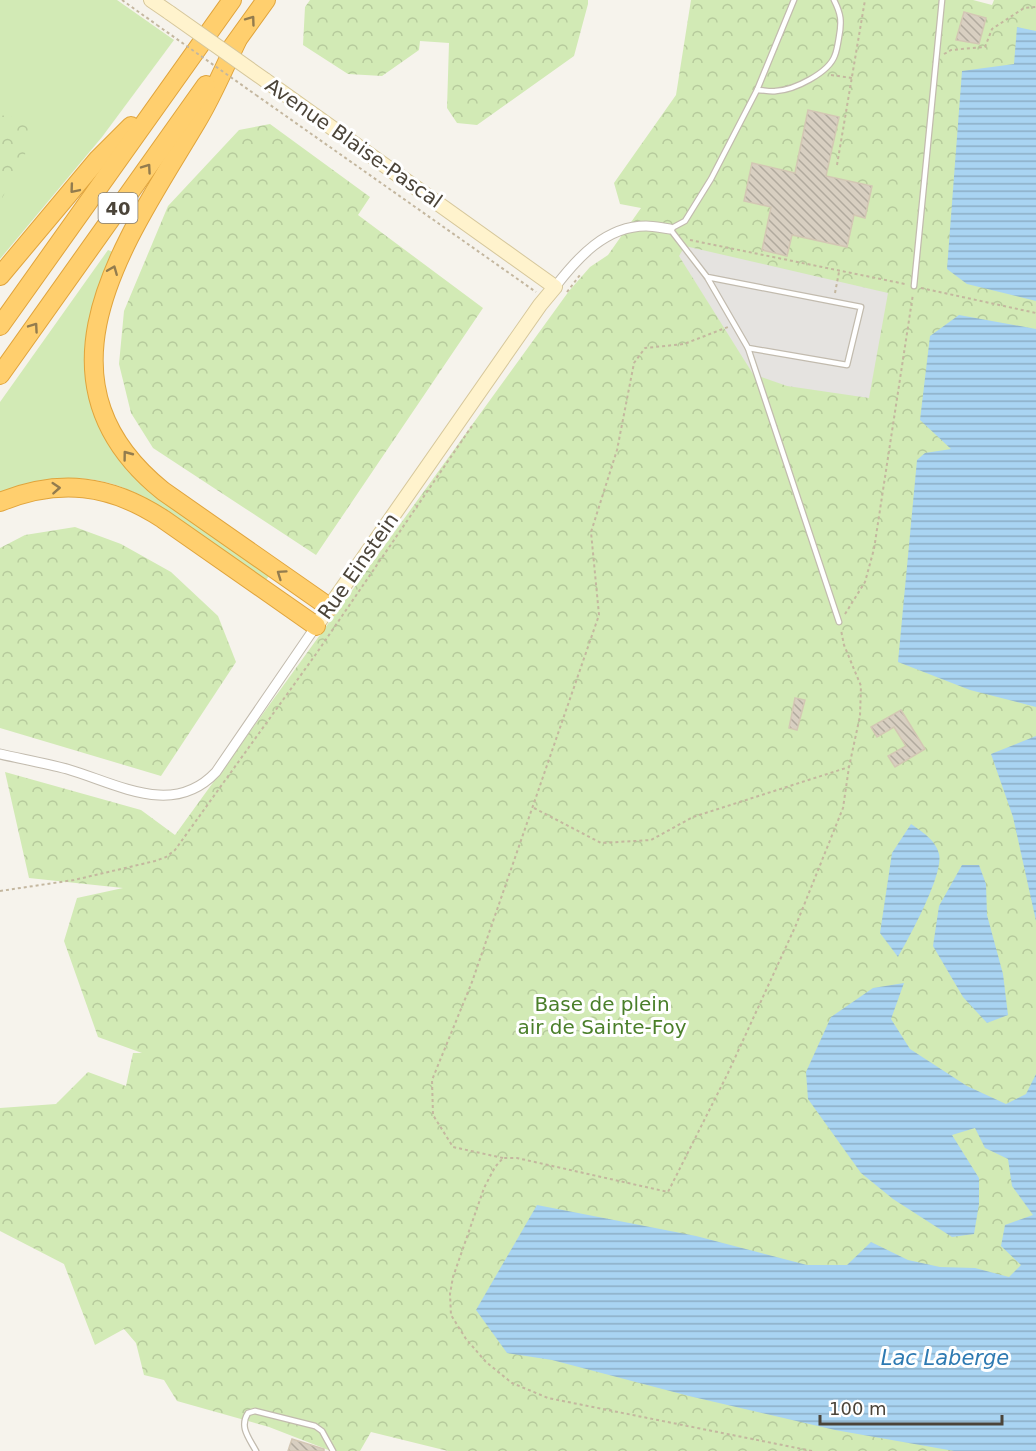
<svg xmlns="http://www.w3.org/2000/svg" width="1036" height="1451" font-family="'DejaVu Sans',sans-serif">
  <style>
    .grass { fill: #d2eab5 }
    .forest { fill: url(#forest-crowns) }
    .parking { fill: #e5e3e0 }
    .water { fill: url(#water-rules) }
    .building { fill: url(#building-back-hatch); stroke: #d3c7b4; stroke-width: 1.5 }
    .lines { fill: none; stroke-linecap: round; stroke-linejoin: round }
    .lane-casing { stroke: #c2bbae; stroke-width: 7 }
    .street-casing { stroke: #c2bbae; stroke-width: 11 }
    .secondary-casing { stroke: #d6c79b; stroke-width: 16 }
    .highway-casing { stroke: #e0a43c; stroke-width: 20 }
    .path { stroke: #c4b79f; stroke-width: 2; stroke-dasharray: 3 3; stroke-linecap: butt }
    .lane { stroke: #fff; stroke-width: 4.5 }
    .street { stroke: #fff; stroke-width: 9 }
    .secondary { stroke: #fff3cd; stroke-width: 14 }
    .highway { stroke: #ffcf6e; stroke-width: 18 }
    .secondary-bridge-casing { stroke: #d6c79b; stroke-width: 16; stroke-linecap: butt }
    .path-bridge { stroke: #c4b79f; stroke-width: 2; stroke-dasharray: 3 3; stroke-linecap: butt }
    .secondary-bridge { stroke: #fff3cd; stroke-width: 14 }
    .oneway { stroke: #937c4e }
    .labels { text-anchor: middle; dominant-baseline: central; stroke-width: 6; stroke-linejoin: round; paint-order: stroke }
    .shield { fill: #fff; stroke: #817c74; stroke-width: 1.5 }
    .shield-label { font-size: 18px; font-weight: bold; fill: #4b4439 }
    .street-label { font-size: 20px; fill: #4b4439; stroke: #fff }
    .park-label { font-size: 20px; fill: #4a7f2a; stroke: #fff }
    .water-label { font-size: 21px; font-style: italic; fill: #2e7ab2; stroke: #fff }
  </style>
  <defs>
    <pattern id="forest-crowns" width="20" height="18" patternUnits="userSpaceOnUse" patternTransform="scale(1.5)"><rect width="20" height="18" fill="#d2eab5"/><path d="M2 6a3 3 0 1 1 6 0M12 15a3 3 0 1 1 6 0" fill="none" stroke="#b6ca9c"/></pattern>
    <pattern id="water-rules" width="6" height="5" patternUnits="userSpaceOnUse" patternTransform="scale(1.5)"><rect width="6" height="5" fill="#a9d4f2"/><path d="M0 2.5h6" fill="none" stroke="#8caec5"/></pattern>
    <pattern id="building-back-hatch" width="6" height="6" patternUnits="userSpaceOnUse" patternTransform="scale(1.5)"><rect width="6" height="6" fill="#d8cfc1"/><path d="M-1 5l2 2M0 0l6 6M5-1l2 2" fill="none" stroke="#b1aa9e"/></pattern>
  </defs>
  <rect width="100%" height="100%" fill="#f6f3ec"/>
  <g class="grass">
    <polygon points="0,0 117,0 174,40 102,137 0,259"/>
    <path d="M108 250 113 252C104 271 96 291 91 311 77 370 91 438 137 480 153 495 173 507 191 520 218 539 244 557 270 575L265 581C240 564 215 546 189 528 169 513 150 498 126 489 87 472 38 476 0 493V402Z"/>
  </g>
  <g class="forest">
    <polygon points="310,0 588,0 588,4 574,56 477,125 457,123 447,108 449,43 420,41 419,50 382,76 348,74 303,45 305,7"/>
    <polygon points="691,0 973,0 992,5 994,0 1036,0 1036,1451 448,1451 371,1432 360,1451 331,1451 269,1427 177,1401 164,1380 144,1375 136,1343 124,1329 95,1345 64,1264 0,1231 0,1108 56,1104 88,1072 126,1086 133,1053 142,1053 98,1037 64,941 77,898 123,888 29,878 5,772 141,810 175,835 569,291 590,267 608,255 641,208 620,204 614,183 676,95"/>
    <polygon points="0,115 29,120 25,155 0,202"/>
    <polygon points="270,124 370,197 358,215 483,308 316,555 153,448 131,413 119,364 124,311 168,206 239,130"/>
    <polygon points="75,527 121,544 171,572 218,616 236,662 161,776 0,728 0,548 25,535"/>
  </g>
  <polygon class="parking" points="685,246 888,293 869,398 787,386 753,374 679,256"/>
  <g class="water">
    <polygon points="1017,27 1036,31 1036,301 967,284 947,269 962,71 1014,64"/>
    <polygon points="959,315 1036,329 1036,707 970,690 898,662 917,460 925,453 951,449 920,420 930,336"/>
    <polygon points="1036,736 1036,921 1013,817 991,754"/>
    <path d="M911 824C921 831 936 840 939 854 944 874 909 938 898 957L880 933 892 853Z"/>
    <polygon points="962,865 979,865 986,884 987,915 1003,974 1008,1015 987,1023 963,997 933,946 939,906"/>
    <polygon points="904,983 891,1019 910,1049 967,1086 1006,1104 1026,1094 1036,1074 1036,1451 954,1451 835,1430 689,1396 552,1360 507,1353 476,1310 537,1205 696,1236 807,1265 847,1265 871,1242 908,1260 940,1267 975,1268 1009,1277 1021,1265 1001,1246 1005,1225 1033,1215 1012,1186 1008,1159 985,1148 975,1128 952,1135 979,1178 979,1204 974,1234 952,1237 893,1199 861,1173 808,1099 806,1072 831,1017 873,988"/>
  </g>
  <g class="building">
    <polygon points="964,12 986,18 979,44 956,40"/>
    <polygon points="808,110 839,117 826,176 872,186 865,218 854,215 847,247 792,235 787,256 762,250 771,207 744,201 752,163 795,173"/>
    <polygon points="795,698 805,700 797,730 789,728"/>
    <polygon points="901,710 925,749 895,767 888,756 906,746 894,727 877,737 871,727"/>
    <polygon points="292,1439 324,1449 324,1451 288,1451"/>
  </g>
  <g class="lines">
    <g class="lane-casing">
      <g id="lane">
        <path d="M757 90C763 90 770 92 776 91 794 90 829 73 835 55 837 50 838 43 839 37 842 21 841 14 834 0"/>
        <polyline points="707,277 861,307 847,365 748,348 707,277 670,229 685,221 711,179 757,90 794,0"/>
        <polyline points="914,286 942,0"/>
        <polyline points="748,348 839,622"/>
        <path d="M256 1451C249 1438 239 1427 248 1413L255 1411 315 1426 322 1431 333 1451"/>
      </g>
    </g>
    <g class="street-casing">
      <g id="street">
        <path d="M555 287C578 257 606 226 646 226 654 226 662 228 670 229"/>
        <path d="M0 754C22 759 45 763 67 769 118 784 173 818 216 772L316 626"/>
      </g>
    </g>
    <g class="secondary-casing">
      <g id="secondary">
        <polyline points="151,0 170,13"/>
        <polyline points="265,80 555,287 540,305 316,626"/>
      </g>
    </g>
    <g class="highway-casing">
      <g id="highway">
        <path d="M237 41C224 68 212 97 196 123 127 239 23 378 163 491L329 607"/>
        <polyline points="230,50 266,0"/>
        <polyline points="0,276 98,159 131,126"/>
        <polyline points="0,326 232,0"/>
        <polyline points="0,375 206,85"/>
        <path d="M0 502C59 478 110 484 163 519L316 626"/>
      </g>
    </g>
    <g class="path">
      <polyline points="122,0 157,25"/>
      <polyline points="944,54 951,50 985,47 992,29 1024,8 1036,7"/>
      <polyline points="831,75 852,78"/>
      <polyline points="256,95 536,292"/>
      <polyline points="837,165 865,0"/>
      <polyline points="690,240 905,284"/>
      <polyline points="921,288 1036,313"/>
      <polyline points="567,292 580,275"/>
      <polyline points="835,293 839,272"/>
      <polyline points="845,614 865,582 874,549 913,294"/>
      <polyline points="534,808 601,843 651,840 693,817 849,767"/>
      <polyline points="0,891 74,880 155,861 166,857 175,850 316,654 472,426"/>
      <polyline points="503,1158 453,1147 433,1115 432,1080 472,982 599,615 591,532 617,450 634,363 645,348 684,344 728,327"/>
      <polyline points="812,1451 548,1398 512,1383 486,1362 466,1339 451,1315 450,1294 453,1277 484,1188 495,1167 503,1158 517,1158 668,1192 728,1073 796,925 843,808 849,767 860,716 861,686 844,645 841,630"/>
    </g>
    <use href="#lane" class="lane"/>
    <use href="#street" class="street"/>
    <use href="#secondary" class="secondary"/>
    <use href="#highway" class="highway"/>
    <g class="secondary-bridge-casing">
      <polyline id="secondary-bridge" points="170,13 265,80"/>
    </g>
    <polyline class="path-bridge" points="157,25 256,95"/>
    <use href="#secondary-bridge" class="secondary-bridge"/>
  </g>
  <defs><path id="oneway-chevron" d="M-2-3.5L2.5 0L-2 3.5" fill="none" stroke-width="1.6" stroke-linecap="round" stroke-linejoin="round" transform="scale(1.5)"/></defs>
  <g class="oneway">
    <use href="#oneway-chevron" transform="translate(251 20) rotate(-54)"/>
    <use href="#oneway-chevron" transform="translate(147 168) rotate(-55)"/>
    <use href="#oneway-chevron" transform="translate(74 189) rotate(130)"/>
    <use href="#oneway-chevron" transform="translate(113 270) rotate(-68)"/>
    <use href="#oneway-chevron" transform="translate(34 327) rotate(-55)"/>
    <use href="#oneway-chevron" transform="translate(127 455) rotate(-127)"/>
    <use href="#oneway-chevron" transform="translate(56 488) rotate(-4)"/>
    <use href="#oneway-chevron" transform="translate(281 574) rotate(-145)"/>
  </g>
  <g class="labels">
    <rect class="shield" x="98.5" y="193" width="39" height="30" rx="4.5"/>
    <g class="shield-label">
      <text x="118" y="208">40</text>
    </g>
    <g class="street-label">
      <text transform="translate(354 143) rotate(35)">Avenue Blaise-Pascal</text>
      <text transform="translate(358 566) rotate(-55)">Rue Einstein</text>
    </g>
    <g class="park-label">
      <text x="602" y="1004">Base de plein<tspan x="602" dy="23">air de Sainte-Foy</tspan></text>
    </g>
    <g class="water-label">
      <text x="945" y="1358">Lac Laberge</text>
    </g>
  </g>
  <path d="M820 1415v9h182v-9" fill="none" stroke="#4b4439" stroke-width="3"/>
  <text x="829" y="1415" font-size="18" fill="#4b4439" stroke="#ffffff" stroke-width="4.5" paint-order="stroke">100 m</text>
</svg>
